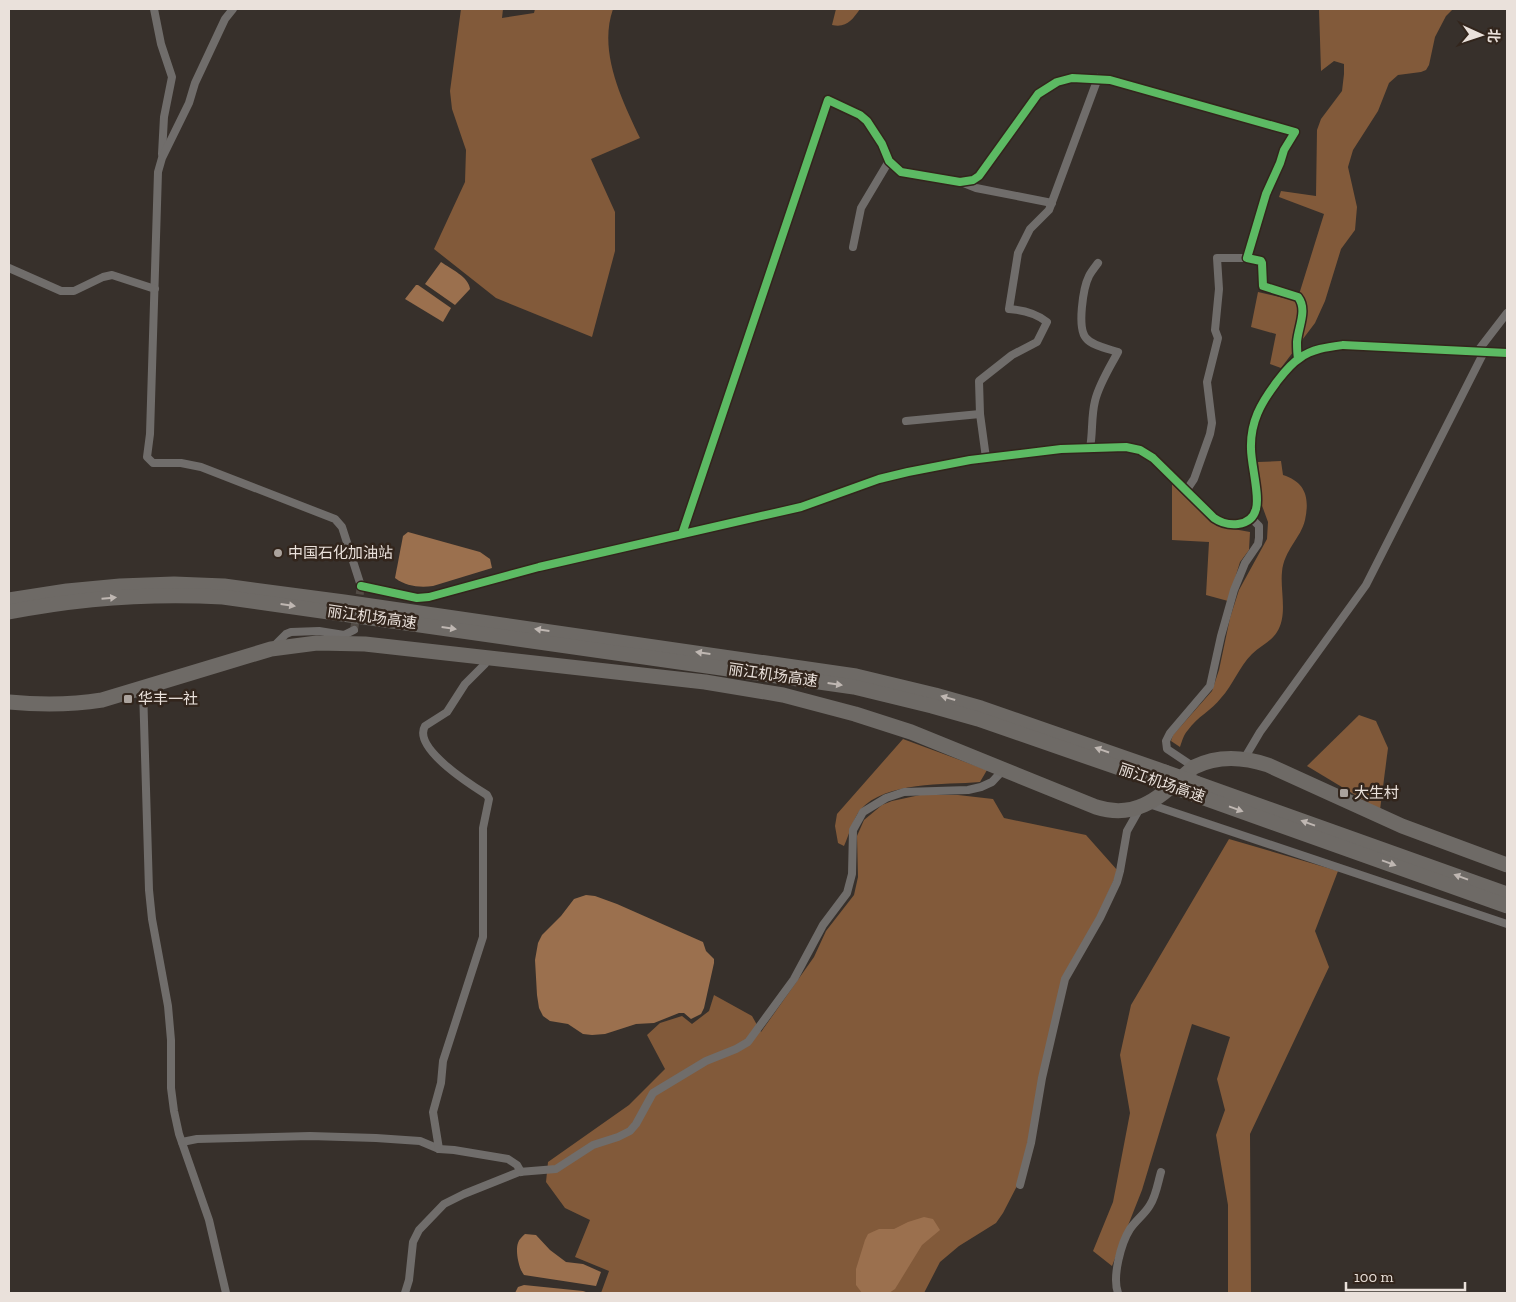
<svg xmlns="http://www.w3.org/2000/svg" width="1516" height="1302" font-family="'Zilla Slab','Noto Sans SC',serif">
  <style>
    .forest { fill: #825a3a }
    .water { fill: #9b704e }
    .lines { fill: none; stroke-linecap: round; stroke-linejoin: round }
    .street-tunnel { stroke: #524b45; stroke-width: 8; stroke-dasharray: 8 4; stroke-linecap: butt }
    .street { stroke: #706d6b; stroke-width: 8 }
    .highway { stroke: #6e6a66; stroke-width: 15 }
    .highway-bridge { stroke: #6e6a66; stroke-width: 15 }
    .cycleway-casing { stroke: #32251c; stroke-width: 11 }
    .cycleway { stroke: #5cba63; stroke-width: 8 }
    .oneway { fill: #bfb7b2 }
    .poi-dot { fill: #aba39d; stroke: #32251c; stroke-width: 2 }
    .labels { text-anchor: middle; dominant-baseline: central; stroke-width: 5; stroke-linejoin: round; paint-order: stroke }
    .poi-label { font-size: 15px; fill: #eae1db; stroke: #32251c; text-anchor: start }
    .street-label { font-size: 15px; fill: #eae1db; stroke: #32251c }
  </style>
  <rect width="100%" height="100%" fill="#37302b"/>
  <g class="forest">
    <path d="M461 9H503L502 18 534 13 535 9H613C598 52 622 100 640 138L591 159 615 212V251L592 337 496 298 434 249 465 182 466 150 452 109 450 91Z"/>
    <path d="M836 9H860C852 20 847 28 832 25Z"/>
    <polygon points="1319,9 1453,9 1446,16 1435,37 1429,65 1426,70 1421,72 1398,75 1389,83 1378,111 1353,150 1348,167 1357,207 1355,230 1341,249 1325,301 1315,323 1281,368 1270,364 1276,334 1251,327 1258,292 1297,301 1324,214 1279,197 1281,191 1316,196 1317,130 1321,119 1342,91 1344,74 1344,64 1334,61 1321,71"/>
    <path d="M1281 461 1283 475C1305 482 1310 497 1305 520 1301 538 1284 550 1282 572 1280 590 1288 615 1277 632 1271 642 1260 646 1252 654 1239 667 1233 685 1221 698 1212 710 1197 717 1188 730 1184 734 1182 741 1180 747L1171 741 1173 735 1212 691 1219 670 1230 618 1239 590 1267 539 1268 522 1260 500 1258 462Z"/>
    <polygon points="1172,484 1212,523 1228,528 1250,532 1249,550 1240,562 1228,601 1206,595 1209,542 1172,540"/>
    <polygon points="1359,715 1376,721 1388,748 1380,810 1307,766"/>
    <path d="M903 739 987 770 980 782C944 785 886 781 860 810 853 819 849 835 844 846L838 843 835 826 837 814Z"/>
    <polygon points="920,795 958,795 993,799 1004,818 1086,835 1118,871 1097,917 1062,978 1029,1142 1018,1184 1003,1213 996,1223 959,1246 940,1262 924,1293 601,1293 609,1271 575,1257 590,1220 565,1208 546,1182 548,1162 629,1105 665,1069 647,1035 660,1023 682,1016 692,1024 709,1011 714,995 752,1016 761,1032 814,957 826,931 854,895 858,877 857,836 864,820 882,805 892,801"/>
    <polygon points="1229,839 1338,871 1315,931 1329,967 1250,1134 1251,1293 1228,1293 1228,1205 1216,1135 1225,1110 1217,1079 1230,1037 1192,1024 1142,1190 1112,1266 1093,1251 1113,1202 1130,1113 1120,1055 1131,1005"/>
  </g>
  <g class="water">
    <path d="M441 262C451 269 469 277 470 289L455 305 425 284Z"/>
    <polygon points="416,285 418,285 451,308 443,322 405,299"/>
    <path d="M408 532 480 552 490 559 492 568 433 586C419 588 406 586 395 578L403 536Z"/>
    <polygon points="586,895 595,896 617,904 703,942 706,951 714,959 714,963 704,1008 701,1014 691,1019 684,1013 679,1013 654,1023 636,1024 605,1034 592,1035 583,1034 568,1024 550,1021 543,1016 539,1008 537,995 535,960 538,943 542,935 561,916 574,899"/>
    <polygon points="924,1217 933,1219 940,1230 922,1245 895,1289 889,1293 862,1293 856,1285 856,1269 865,1240 868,1234 879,1229 894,1229 908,1222"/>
    <path d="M525 1234 536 1235 550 1250 566 1262 583 1264 601 1272 596 1286 524 1275C519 1269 515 1251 518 1243 519 1239 522 1237 525 1234Z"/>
    <polygon points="524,1285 583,1291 589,1293 515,1293 518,1287"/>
  </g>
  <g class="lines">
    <polyline class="street-tunnel" points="354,630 361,586"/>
    <g class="street">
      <polyline points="154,9 161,44 172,77 164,117 162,154"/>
      <path d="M233 9 225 19 195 83 189 103 162 158 158 172 150 434 147 457 153 463H181L201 467 335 519 342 527 361 586 417 598 429 597 539 567 801 507 879 479 908 472 970 460 1061 449 1126 447 1140 450 1153 458 1214 518C1227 527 1251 528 1256 509 1260 496 1251 464 1251 449 1250 422 1261 403 1276 383 1283 374 1290 364 1300 358 1312 349 1328 347 1343 345L1507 353"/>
      <polyline points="961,182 976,188 1052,203"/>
      <polyline points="853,247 861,208 889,161"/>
      <polyline points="9,268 61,291 74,291 103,277 112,275 155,289"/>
      <polyline points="1477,352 1507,313"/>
      <polyline points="906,421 980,414"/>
      <path d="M1090 448C1093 432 1091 417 1095 401 1099 384 1110 367 1118 352 1109 349 1092 346 1086 338 1077 328 1083 288 1089 276 1091 272 1095 267 1098 263"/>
      <path d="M986 458 980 414 979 381 1012 355 1037 342 1047 322C1036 313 1024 310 1009 309L1018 253 1030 229 1049 210 1098 78"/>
      <polyline points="1186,491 1194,479 1210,434 1212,423 1207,382 1218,338 1215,330 1219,289 1217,258 1247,258"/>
      <path d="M682 534 828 100 860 115 867 121 882 144 889 161 901 172 960 182 973 180 979 176 1038 94 1057 82 1072 78 1110 80 1295 132 1284 150 1280 163 1266 194 1247 258 1261 261 1262 263 1263 286 1298 297C1308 310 1298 327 1297 342 1297 347 1297 353 1298 358"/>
      <polyline points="273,647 286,634 291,632 319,631 344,635 354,630"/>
      <polyline points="143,688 149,890 152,919 168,1006 171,1040 171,1088 174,1111 179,1134 209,1220 226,1293"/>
      <polyline points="1244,759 1260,732 1366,585 1484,352"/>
      <polyline points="1194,767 1167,749 1166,741 1170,733 1210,686 1221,636 1234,590 1245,563 1258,544 1259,538 1259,526 1251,518"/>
      <polyline points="1149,804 1507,924"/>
      <polyline points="182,1142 197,1139 310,1136 376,1138 420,1141 439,1149 454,1150 508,1159 517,1165 521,1172"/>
      <path d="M439 1149 433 1112 441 1083 443 1061 483 937V828L489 799 487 795C471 785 412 748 425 726L447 712 465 684 485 664 487 658"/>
      <polyline points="1020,1185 1031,1143 1042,1078 1065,979 1100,918 1117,882 1120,871 1127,831 1140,808"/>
      <polyline points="405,1293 409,1280 413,1242 419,1230 444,1204 464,1194 519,1172 556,1169 593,1145 618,1137 630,1131 636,1124 653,1093 706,1061 736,1049 748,1042 794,979 823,925 847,893 852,874 853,830 863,812 886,798 904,792 968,790 981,787 992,782 1004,769"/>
      <path d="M1118 1293C1112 1277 1121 1243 1130 1229 1136 1220 1145 1214 1150 1205 1156 1196 1158 1182 1161 1172"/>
    </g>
    <g class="highway">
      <polyline points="9,600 67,591 120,586 174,584 224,586 344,602 856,676 935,695 981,708 1165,772"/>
      <path d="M9 612C80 598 151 593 223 597L854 687 932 706 978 719 1157 781"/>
      <path d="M9 702C40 705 71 705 102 700L271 649 317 643 365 644 705 682 783 695 855 714 911 732 1096 807C1140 821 1163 793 1194 767 1218 755 1244 757 1268 765L1402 826 1507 865"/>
      <polyline points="1196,783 1507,894"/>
      <polyline points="1190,793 1507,906"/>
    </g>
    <g class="highway-bridge">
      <polyline points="1165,772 1196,783"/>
      <polyline points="1157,781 1190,793"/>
    </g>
    <g class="cycleway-casing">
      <g id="cycleway">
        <path d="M682 534 828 100 860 115 867 121 882 144 889 161 901 172 960 182 973 180 979 176 1038 94 1057 82 1072 78 1110 80 1295 132 1284 150 1280 163 1266 194 1247 258 1261 261 1262 263 1263 286 1298 297C1308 310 1298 327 1297 342 1297 347 1297 353 1298 358"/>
        <path d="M361 586 417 598 429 597 539 567 801 507 879 479 908 472 970 460 1061 449 1126 447 1140 450 1153 458 1214 518C1227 527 1251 528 1256 509 1260 496 1251 464 1251 449 1250 422 1261 403 1276 383 1283 374 1290 364 1300 358 1312 349 1328 347 1343 345L1507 353"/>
      </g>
    </g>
    <use href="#cycleway" class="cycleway"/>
  </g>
  <defs><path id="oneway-solid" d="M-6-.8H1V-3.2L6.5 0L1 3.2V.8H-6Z" transform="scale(1.25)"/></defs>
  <g class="oneway">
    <use href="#oneway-solid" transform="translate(109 598) rotate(-5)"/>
    <use href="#oneway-solid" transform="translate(288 605) rotate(8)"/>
    <use href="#oneway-solid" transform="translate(449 628) rotate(8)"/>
    <use href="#oneway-solid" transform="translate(542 630) rotate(-172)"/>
    <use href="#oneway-solid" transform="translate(703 653) rotate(-172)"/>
    <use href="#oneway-solid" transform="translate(835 684) rotate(8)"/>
    <use href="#oneway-solid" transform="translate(948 698) rotate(-164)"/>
    <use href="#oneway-solid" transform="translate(1102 750) rotate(-161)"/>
    <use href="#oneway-solid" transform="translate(1236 809) rotate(20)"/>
    <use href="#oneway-solid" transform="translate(1308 823) rotate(-160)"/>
    <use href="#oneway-solid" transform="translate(1389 863) rotate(20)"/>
    <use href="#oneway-solid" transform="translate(1461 877) rotate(-160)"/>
  </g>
  <g class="poi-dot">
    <circle cx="278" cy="553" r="5"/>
    <rect x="123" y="694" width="10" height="10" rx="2.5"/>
    <rect x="1339" y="788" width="10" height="10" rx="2.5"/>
  </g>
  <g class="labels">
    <g class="poi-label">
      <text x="288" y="553">中国石化加油站</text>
      <text x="138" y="699">华丰一社</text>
      <text x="1354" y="793">大生村</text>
    </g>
    <g class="street-label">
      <text transform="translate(372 617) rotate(8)">丽江机场高速</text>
      <text transform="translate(773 675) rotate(8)">丽江机场高速</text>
      <text transform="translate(1162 783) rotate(19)">丽江机场高速</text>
    </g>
  </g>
  <rect width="1516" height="1302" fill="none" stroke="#eae1db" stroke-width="20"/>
  <g transform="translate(1481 35) rotate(93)" stroke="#32251c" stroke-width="4" paint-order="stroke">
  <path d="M0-4L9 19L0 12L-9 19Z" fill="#eae1db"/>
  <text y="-8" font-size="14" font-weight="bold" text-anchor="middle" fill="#eae1db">北</text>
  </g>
  <path d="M1346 1282v8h119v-8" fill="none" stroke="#eae1db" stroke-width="2.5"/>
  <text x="1354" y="1282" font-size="15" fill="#eae1db" stroke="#32251c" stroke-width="4" paint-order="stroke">100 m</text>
</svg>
